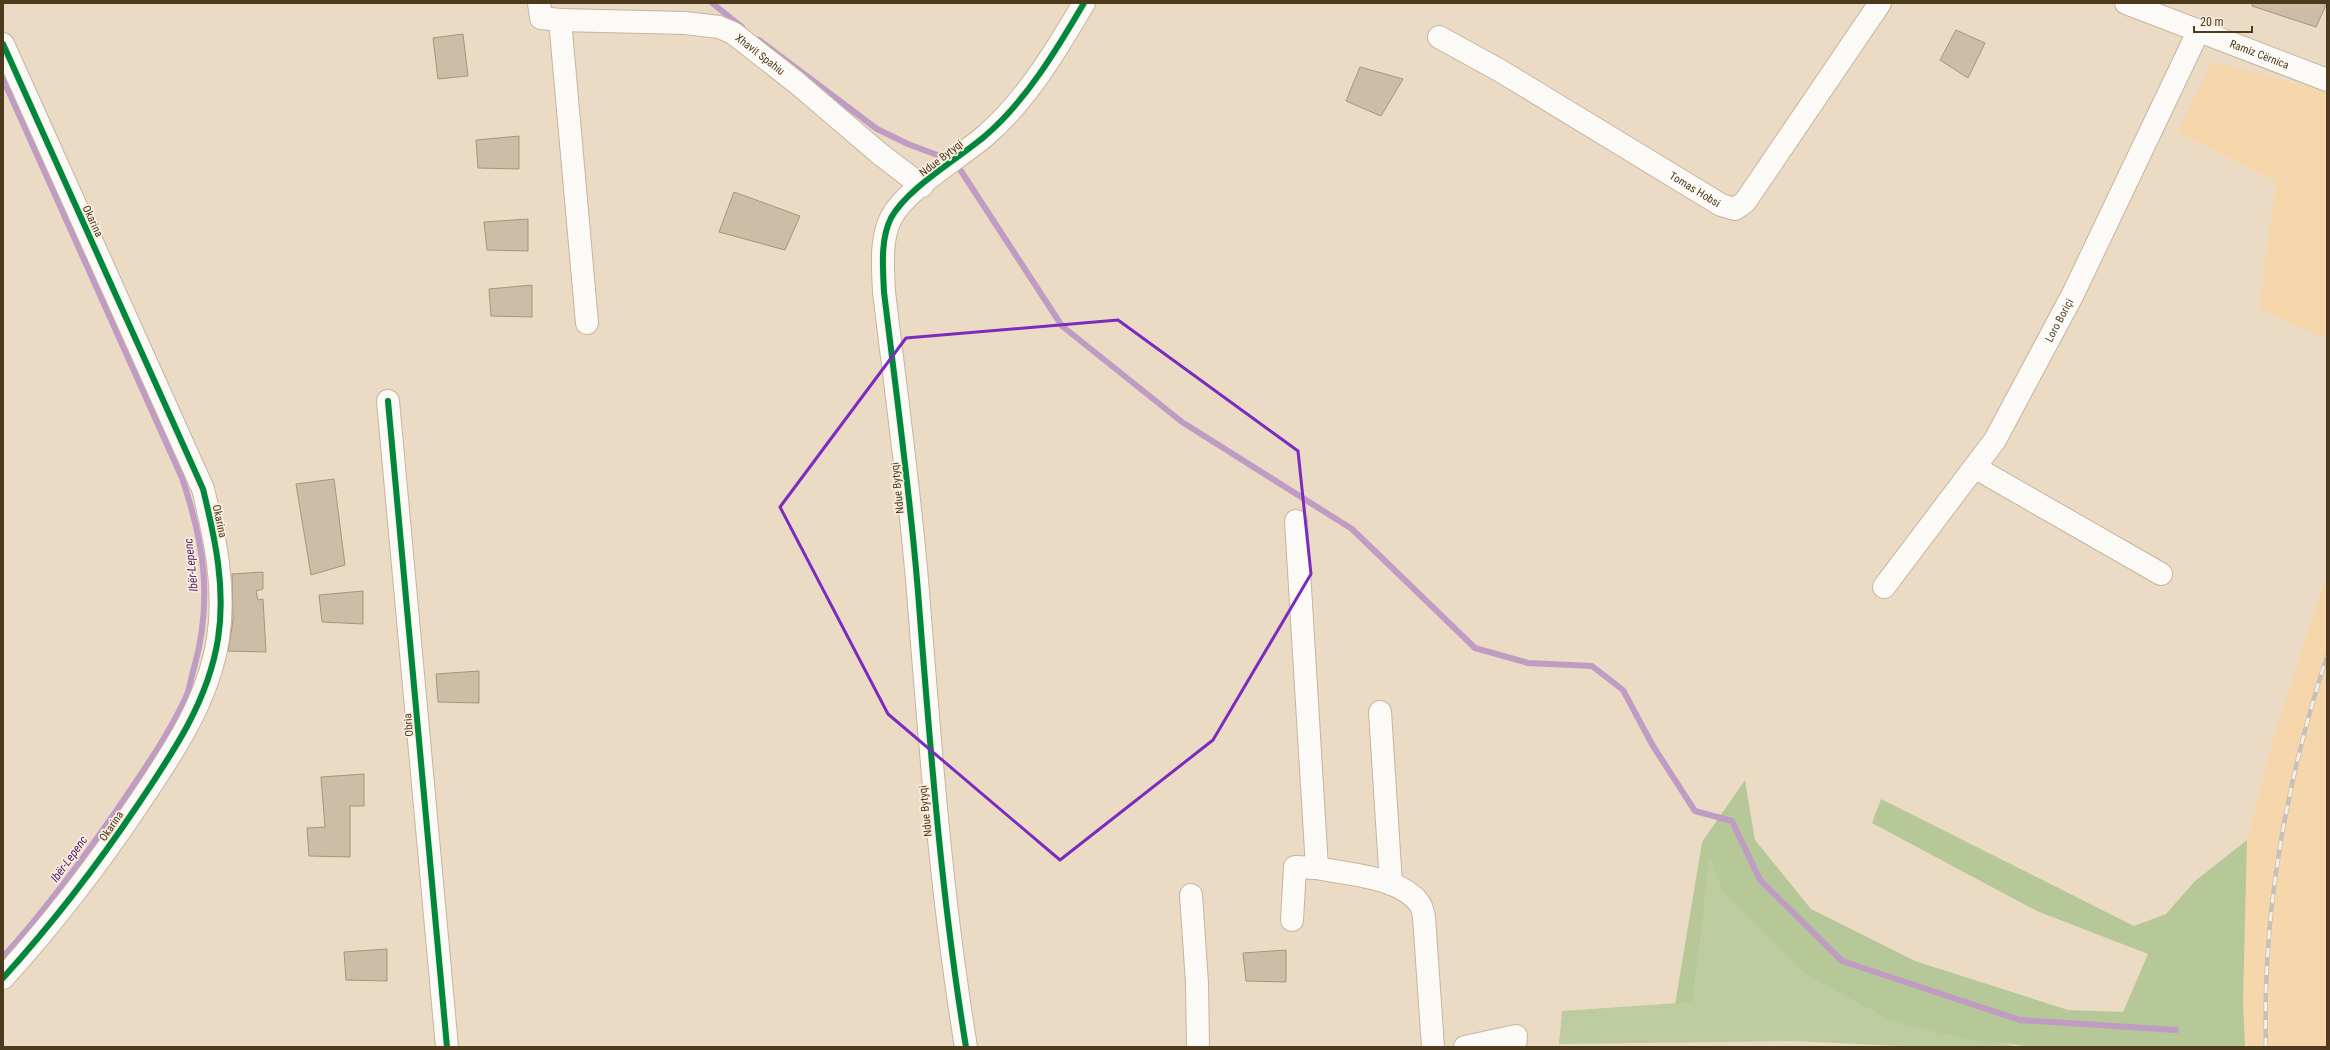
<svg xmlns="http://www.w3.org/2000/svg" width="2330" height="1050" viewBox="0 0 2330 1050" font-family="'Roboto Condensed',sans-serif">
<rect width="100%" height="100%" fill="#ebdbc5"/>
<path fill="#f6d7ac" d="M2212,61L2327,92V340L2259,309L2276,182L2177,132Z
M2327,573V1047H2245L2243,1002L2247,840L2272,743Z"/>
<path fill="#bdcba1" d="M1710,857L1891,1021L2020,1047H1923L1792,1041L1559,1044L1562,1011L1693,1002Z"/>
<path fill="#b6c898" d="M1745,780L1755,840L1811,909L1915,961L2068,1010L2123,1012L2148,954L2037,911L1872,823L1881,799L2134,926L2166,914L2195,881L2247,840L2243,1002L2245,1047H2033L1961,1038L1891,1021L1806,974L1722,890L1710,858L1693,1002L1675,1004L1702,842Z"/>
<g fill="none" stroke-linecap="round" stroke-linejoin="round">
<path stroke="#c09bc3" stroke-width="6" d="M712,3L742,27
M759,40L877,129L908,144L940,156
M3,79L182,478C204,543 213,600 194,668C191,677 190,688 186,697C167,738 141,774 116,811C81,862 45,911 3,957
M961,171L1062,326L1182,422L1352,529L1475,648L1528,663L1592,666L1623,690L1653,746L1695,811L1732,821L1760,880L1842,961L2020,1020L2176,1030"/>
</g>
<path fill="#cdbda6" stroke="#a5957d" d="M2252,3H2327L2316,27L2252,6Z
M1956,30L1985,43L1968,78L1940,60Z
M463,34L468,76L438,79L433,38Z
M1360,67L1403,79L1381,116L1346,101Z
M519,136V169L478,168L476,140Z
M734,192L800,216L785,250L719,232Z
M528,219V251L487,250L484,222Z
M532,285V317L491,316L489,289Z
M334,479L345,565L311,575L296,484Z
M263,572V589L256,591L258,600L263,599L266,652L228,651L233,620L232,574Z
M363,591V624L322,622L319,595Z
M479,671V703L438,702L436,674Z
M364,774V806H350V857L309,856L307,828L325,827L321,777Z
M387,949V981L346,980L344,952Z
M1286,950V982L1246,981L1243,953Z"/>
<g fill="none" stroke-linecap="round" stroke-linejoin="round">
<g stroke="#c6b59e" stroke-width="24">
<g id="minor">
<path d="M539,3L541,18L560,20L587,323"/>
<path id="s1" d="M2126,3L2327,80"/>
<path id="s2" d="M560,20L685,23L719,27L733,33L797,83L880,154L922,186"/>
<path id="s3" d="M1439,37L1499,70L1721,205L1735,209L1745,202L1880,3"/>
<path d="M3,44L203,489C215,538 226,588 218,639C208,702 172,754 137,806C96,867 52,924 3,978"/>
<path d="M388,401L447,1047"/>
<path d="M1976,468L2161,574"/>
<path d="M1296,521L1317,868C1346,874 1400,877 1419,903C1422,906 1423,912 1424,917L1433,1047"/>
<path id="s4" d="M1884,587L1995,440L2073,294L2198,32"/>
<path d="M1380,712L1391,884"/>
<path d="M1191,895L1197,983L1198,1047"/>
<path d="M1292,920L1295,867L1317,868"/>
<path d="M966,1047C941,896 930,744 918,592C910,492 896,392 884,292C883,268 880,240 891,218C907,188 958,159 985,136C1026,101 1057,49 1084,3"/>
<path d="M1465,1047L1516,1036L1515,1047"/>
</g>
</g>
<use href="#minor" stroke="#fcfaf6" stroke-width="22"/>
<g stroke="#c5c0b8" stroke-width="4.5">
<path id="rail" d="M2266,1047C2262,915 2286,782 2327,656"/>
</g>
<use href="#rail" stroke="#f8eee0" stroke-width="3" stroke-dasharray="9" stroke-linecap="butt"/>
<g stroke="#f8eee0" stroke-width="8">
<path id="cycleway" d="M3,44L203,489C215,538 226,588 218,639C208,702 172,754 137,806C96,867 52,924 3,978
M388,401L447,1047
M966,1047C941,896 930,744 918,592C910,492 896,392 884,292C883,268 880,240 891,218C907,188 958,159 985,136C1026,101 1057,49 1084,3"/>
</g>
<use href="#cycleway" stroke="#00873e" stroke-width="6"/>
</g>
<path fill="none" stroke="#7b2cbf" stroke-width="3" stroke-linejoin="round" d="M1118,320L1298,451L1311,574L1213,740L1060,860L888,714L780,507L906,338Z"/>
<g text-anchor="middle" stroke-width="3.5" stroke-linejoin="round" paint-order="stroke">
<g font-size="11" fill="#4d391c" stroke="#f8eee0">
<text dy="4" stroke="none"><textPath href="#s2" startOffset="209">Xhavit Spahiu</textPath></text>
<text dy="4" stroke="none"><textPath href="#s1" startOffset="143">Ramiz Cërnica</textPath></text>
<text transform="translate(941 158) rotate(-38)" y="4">Ndue Bytyqi</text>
<text dy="4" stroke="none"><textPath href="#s3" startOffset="298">Tomas Hobsi</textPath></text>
<text transform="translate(93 221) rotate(65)" y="4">Okarina</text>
<text dy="4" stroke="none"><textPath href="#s4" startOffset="320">Loro Boriçi</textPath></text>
<text transform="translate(897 488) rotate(-96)" y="4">Ndue Bytyqi</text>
<text transform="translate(220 521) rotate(78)" y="4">Okarina</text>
<text transform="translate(408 725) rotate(-95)" y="4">Obria</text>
<text transform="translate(925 811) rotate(-96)" y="4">Ndue Bytyqi</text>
<text transform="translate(111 826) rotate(-56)" y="4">Okarina</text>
</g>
<g font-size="12" font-style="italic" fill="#551b6b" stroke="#f8eee0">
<text transform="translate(191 565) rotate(-96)" y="4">Ibër-Lepenc</text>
<text transform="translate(69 859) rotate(-54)" y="4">Ibër-Lepenc</text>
</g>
</g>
<rect width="2330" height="1050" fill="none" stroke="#4d391c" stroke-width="8"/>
<path d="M2194 26v6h58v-6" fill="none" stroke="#4d391c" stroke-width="2"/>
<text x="2200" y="26" font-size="12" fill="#4d391c" stroke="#f8eee0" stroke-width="3" paint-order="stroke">20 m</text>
</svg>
